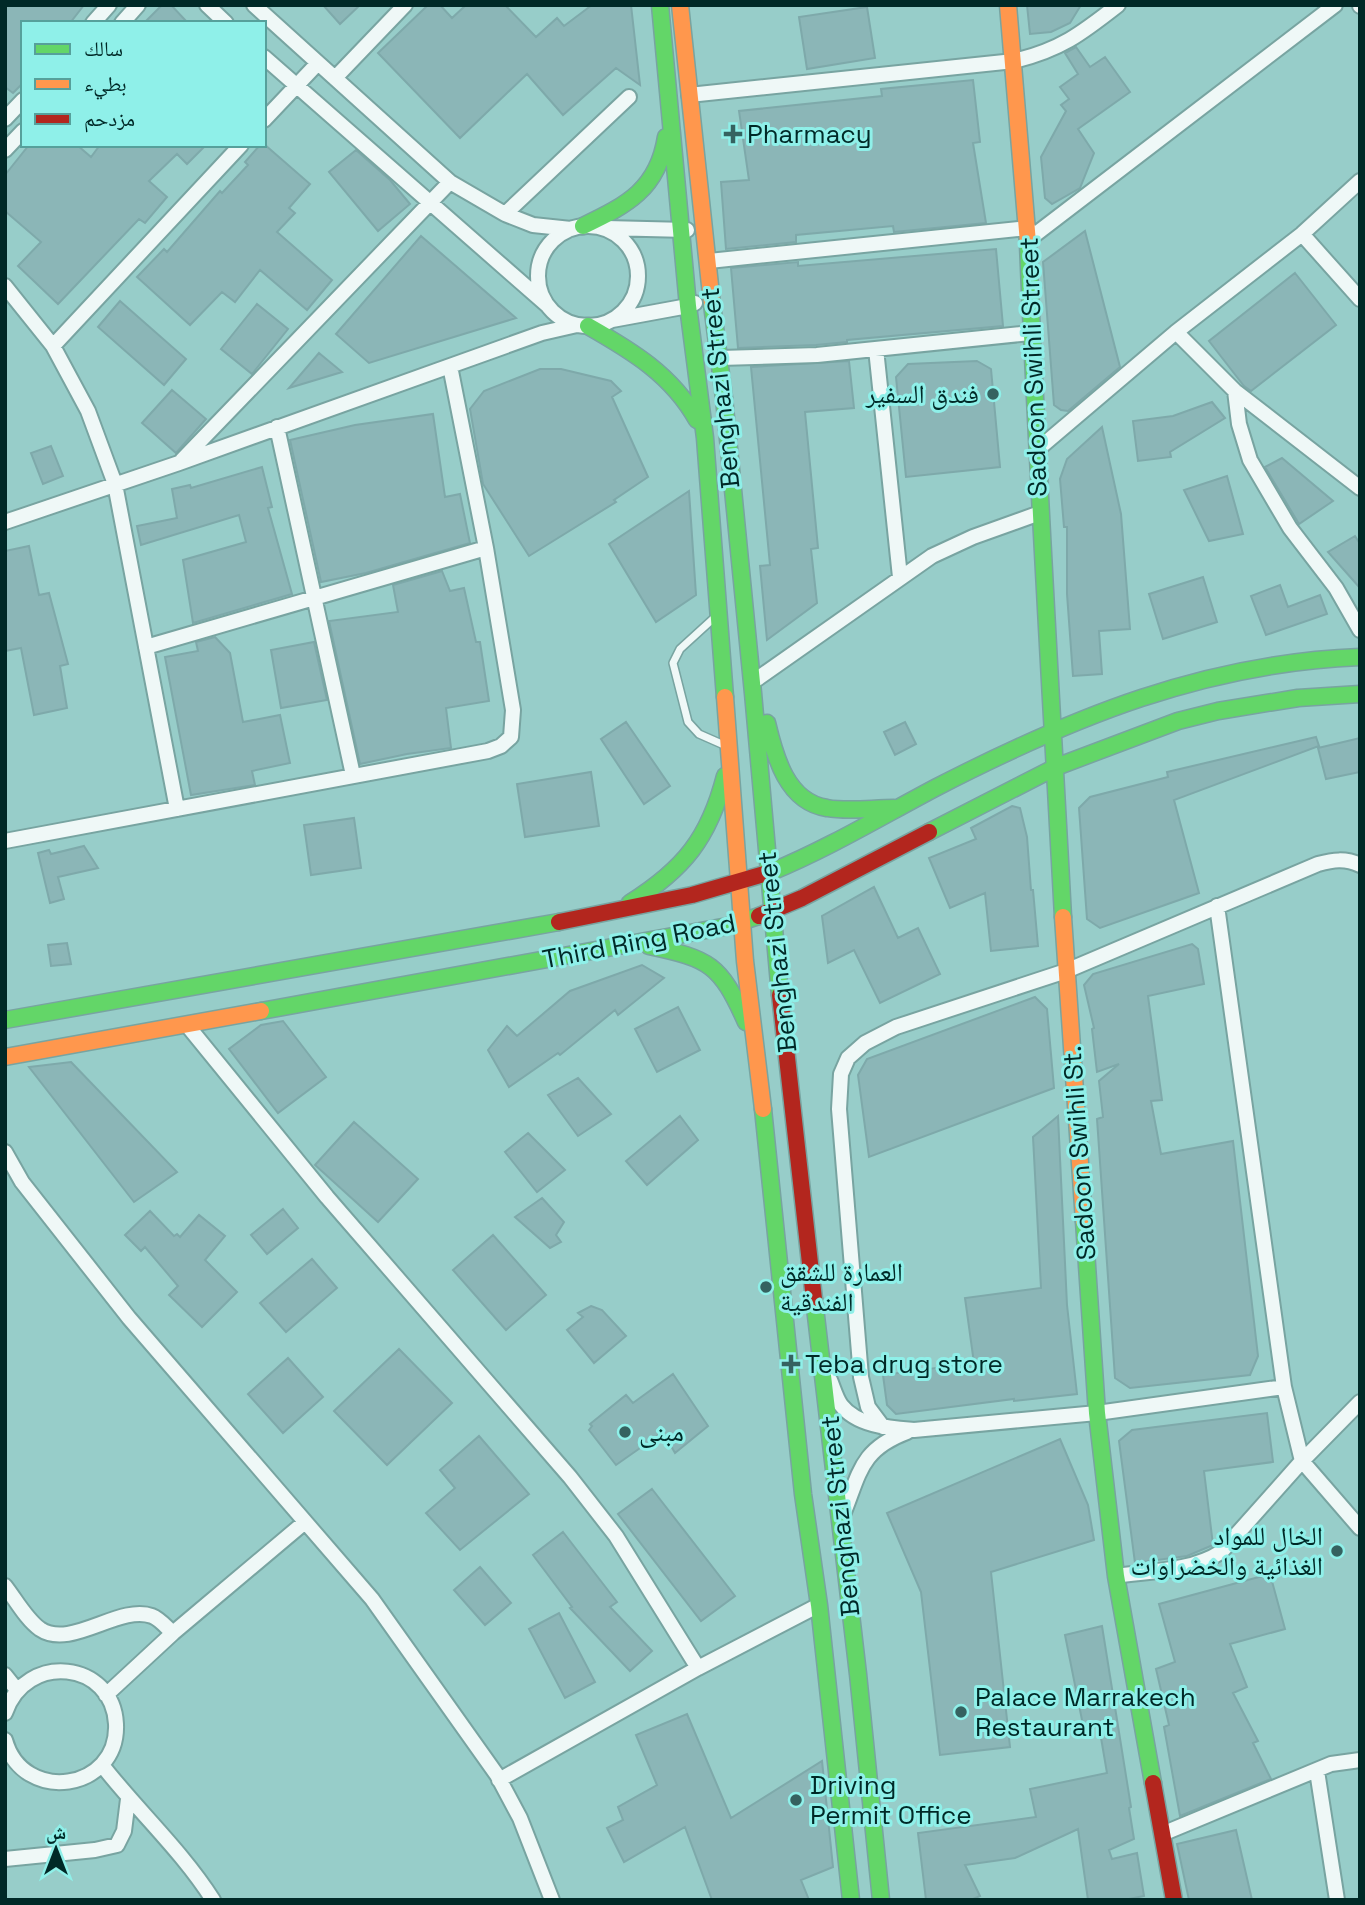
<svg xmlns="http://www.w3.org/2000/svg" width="1365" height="1905" viewBox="0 0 1365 1905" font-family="'Space Grotesk','Noto Naskh Arabic',sans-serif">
<rect width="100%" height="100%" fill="#97cdc9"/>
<path fill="#8bb6b7" stroke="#7ea9aa" stroke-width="2" d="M5,5H84L70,23H23V83L13,93L5,87Z
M162,5H171L188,23H144Z
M323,5H360L340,24Z
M428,5H440L452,18L466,5H505L536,37L557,18L564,26L592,5H631L640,85L616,68L563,115L527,74L460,138L378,53Z
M1027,5H1081L1070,23L1051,32L1030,34Z
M867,7L875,58L807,69L799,17Z
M1076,47L1090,67L1105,57L1130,92L1078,129L1094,153L1080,188L1052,204L1045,198L1041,157L1066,111L1061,105L1069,99L1060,87L1078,74L1065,53Z
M973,80L980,142L973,143L986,223L894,232L893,226L796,235V242L726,249L721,182L749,180L739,111L882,96L881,89Z
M264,144L310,184L289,208L295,213L277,232L332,280L307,310L260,270L235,302L222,292L190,325L137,277L164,249L167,252L220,191L222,193L248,165L245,162L260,145Z
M29,145H77L91,157L100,145H206L187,164L177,154L149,181L167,197L145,223L139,219L58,304L18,266L41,242L5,211V175Z
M356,150L390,180L410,204L378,231L329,172Z
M1085,231L1120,367L1068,411L1061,410L1054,405L1043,262Z
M421,236L516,318L369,363L336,334Z
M996,249L1003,326L847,340V342L816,345L738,348L731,268L798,262V266Z
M1295,273L1336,325L1251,391L1244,386L1209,341Z
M120,301L186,359L164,385L98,327Z
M257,304L288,329L252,374L221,349Z
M319,353L342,372L289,388Z
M849,361L854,408L805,412L818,548L811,549L817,603L767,640L760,566L770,565L751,367Z
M977,361L991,369L1000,467L906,477L896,377L908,364Z
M540,369H561L611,381L621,391L612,397L648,477L614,500L616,502L529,556L483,484L470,409L484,391Z
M172,390L206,419L176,453L142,423Z
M1212,402L1225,418L1170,452L1171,457L1138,461L1133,421L1173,416Z
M433,414L445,497L460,494L470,543L366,573L321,582L290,440L355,425Z
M1102,427L1121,514L1130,629L1099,631L1102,674L1073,676L1067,594V527H1064L1060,479L1067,459Z
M51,446L63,476L43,484L31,453Z
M1282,458L1333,501L1299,524L1265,467Z
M262,467L272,507L268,508L292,594L193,623L183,560L246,542L239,515L141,545L137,526L177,518L172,489L190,485L191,488Z
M1227,476L1243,534L1209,541L1184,490Z
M689,491L696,595L656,622L609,544Z
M1355,536L1360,544V588L1328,552Z
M29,546L39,595L49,593L68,664L60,666L67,708L34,715L21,648L5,651V551Z
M442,571L450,591L464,588L476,642H480L489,701L446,708L451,748L407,754L360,764L329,621L398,612L393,585Z
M1203,577L1217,622L1163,639L1149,594Z
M1280,585L1288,607L1320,595L1327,614L1266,635L1251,596Z
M215,637L230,653L243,722L280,715L290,763L252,771L255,785L191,795L165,657L198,651L196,642Z
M314,642L327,700L281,708L271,650Z
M626,722L670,786L644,804L601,739Z
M905,722L916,744L895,755L884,732Z
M1316,737L1319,746L1174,800L1199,893L1100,928L1087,919L1079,808L1090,797L1168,777L1167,772Z
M1360,738V772L1326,779L1318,748Z
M591,772L599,826L525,837L517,784Z
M1012,806L1020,808L1027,837L1031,890H1033L1038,946L991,951L985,893L950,908L929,858L976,839L971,828Z
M354,818L361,868L311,875L304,825Z
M84,846L98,868L58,877L64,899L50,903L38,853L49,850L51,854Z
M874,887L898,938L918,928L940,974L880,1003L854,950L828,963L822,916Z
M67,943L71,964L51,966L48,945Z
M1192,944L1198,949L1204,984L1148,996L1162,1100L1151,1101L1161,1154L1233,1141L1258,1356L1250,1375L1130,1388L1115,1378L1097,1119L1103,1117L1099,1081L1119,1064L1097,1072L1092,1029L1094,1028L1084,985L1093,974Z
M642,965L664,978L618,1015L615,1010L560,1055L558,1053L509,1087L488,1050L507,1026L517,1036L570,991Z
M1035,997L1047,1009L1054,1088L869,1157L858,1075L867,1059Z
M678,1007L700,1050L657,1072L635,1029Z
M283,1021L326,1077L278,1113L229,1049L261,1025Z
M71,1062L177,1172L134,1202L29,1067Z
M578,1078L611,1114L578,1136L548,1095Z
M680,1116L698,1140L647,1185L626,1161Z
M1058,1116L1067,1305L1077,1394L1014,1401V1399L896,1414L887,1405L883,1375L974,1363L965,1298L1041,1288L1033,1137Z
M354,1122L418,1179L378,1222L315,1165Z
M528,1133L565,1170L537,1192L505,1152Z
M542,1198L564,1222L556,1235L561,1242L550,1248L515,1217Z
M283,1209L298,1228L267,1254L251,1235Z
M150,1211L174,1236L177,1234L180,1237L199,1215L225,1236L205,1260L237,1292L202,1327L169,1295L178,1286L145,1247L141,1251L125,1235Z
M493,1235L546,1295L506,1330L453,1270Z
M312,1259L337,1288L286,1332L260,1303Z
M591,1306L602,1310L626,1336L594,1363L567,1330L583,1317L578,1313Z
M399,1349L452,1403L387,1465L334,1411Z
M288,1358L323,1397L283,1433L248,1394Z
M673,1374L708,1426L675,1453L663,1432L616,1465L589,1430L592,1426L590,1424L626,1395L633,1403Z
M1267,1413L1273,1462L1204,1471L1213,1545L1187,1556L1135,1563L1119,1441L1132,1430Z
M479,1436L529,1494L460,1550L426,1513L455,1488L440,1470Z
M1060,1439L1088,1505L1094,1540L991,1572L1010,1747L940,1755L921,1592L887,1513Z
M652,1489L735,1596L701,1621L618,1514Z
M563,1532L617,1602L610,1607L652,1651L630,1671L570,1608L572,1607L533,1555Z
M480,1567L511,1603L485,1625L454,1590Z
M1270,1574L1285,1629L1230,1644L1247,1687L1233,1693L1258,1741L1253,1743L1271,1779L1180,1816L1164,1727L1169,1725L1156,1669L1175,1662L1159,1604Z
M559,1613L595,1682L565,1698L529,1629Z
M1102,1626L1131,1807L1129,1808L1134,1839L1109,1850L1112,1859L1137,1853L1144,1896L1124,1900H1088L1078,1829L1015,1858L965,1865L980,1896L971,1900H926L918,1833L1036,1817L1030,1789L1107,1773L1099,1726L1084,1730L1065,1635Z
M687,1714L731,1818L822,1761L833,1867L801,1880L809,1900H712L685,1827L624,1862L607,1828L623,1820L618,1807L657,1785L636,1735Z
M1236,1830L1252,1900H1189L1177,1844Z"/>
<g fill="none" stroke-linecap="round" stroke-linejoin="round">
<g stroke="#78a4a1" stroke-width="10">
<path id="lane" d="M714,618L680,649L673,663L688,722L699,734L724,745"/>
</g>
<g stroke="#78a4a1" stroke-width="18">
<path id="street" d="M207,5L226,23
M254,5L450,182L505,214L533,225L571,229
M1360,5V6
M93,23L109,5
M122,23L138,5
M264,57L547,305
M335,78L405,5
M689,95L1014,61C1060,50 1081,34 1118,5
M5,119L23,100
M264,120L318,63
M5,150L23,131
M505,214L629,97
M538 276a50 50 0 1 1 100 0a50 50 0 1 1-100 0Z
M606,228L687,230
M1302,234L1360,299
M1028,240L1335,5
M709,261L1028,228
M5,286L53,346L88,411L115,484L177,809
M612,320L688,306L695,303
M1176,332L1235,391L1360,488
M53,346L241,145
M876,349L900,577
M720,358L817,355L1031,333
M1235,391L1239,424L1250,460L1290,528L1336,588L1360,630
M277,427L353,775
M1037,450L1176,332L1302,234L1360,181
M182,460L450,182
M5,522L179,463L542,333L577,325
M146,647L486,548
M757,679L932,556L973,537L1040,513
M5,841L488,751L501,746L511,737L513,710L486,548L450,366
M1217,906L1284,1387L1302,1461L1360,1528
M187,1025L327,1197L570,1477L616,1536L698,1668
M5,1152L22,1182L129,1318L372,1599L497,1775L520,1818L552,1900
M830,1380C833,1387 836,1398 841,1405C857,1426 890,1428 914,1430L1097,1413L1284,1387
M883,1427L868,1407L861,1377L839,1109L841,1074L848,1058L865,1043L896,1027L1066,971L1318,864C1333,860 1345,858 1360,865
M842,1517C860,1474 859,1450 907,1432
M1116,1576C1150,1571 1192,1571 1221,1552L1302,1461L1360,1402
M5,1586C16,1600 26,1619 40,1629C71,1650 119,1604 152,1616C160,1619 167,1628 173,1633
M5,1675L17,1690
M106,1695L173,1633L305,1522
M5,1713C26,1651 113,1661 116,1724C119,1791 23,1805 5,1740
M102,1765C137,1810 182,1851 213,1900
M1317,1771L1337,1900
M499,1780L698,1668L819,1605
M1162,1834L1331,1764L1360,1760
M5,1859L95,1850L117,1845L124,1831L128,1799"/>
</g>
<g stroke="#78a4a1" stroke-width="19">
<path id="fast" d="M660,5L688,306L705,438L725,697
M583,226C627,205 658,189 666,137
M1028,243C1037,468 1051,692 1063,917
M712,304L724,398L753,693L780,995
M588,326C632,351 672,375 697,420
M767,723C775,757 787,802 827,808C849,812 872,808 894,808
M929,832L1056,767L1178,721L1218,711L1298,698L1360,694
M771,872C829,848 882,816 937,787C1073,717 1205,663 1360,657
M630,903C684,869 709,838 725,776
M649,946C710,959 720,964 746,1022
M261,1011L728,926L759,916
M5,1020L559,922
M763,1109L803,1494L819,1605L851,1900
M1084,1221L1097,1413L1116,1576L1153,1783
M814,1299L858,1674L881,1900"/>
</g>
<g stroke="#78a4a1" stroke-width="19">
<path id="slow" d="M680,5L712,304
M1008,5L1028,243
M725,697L745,961L763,1109
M1063,917L1084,1221
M5,1057L261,1011"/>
</g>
<g stroke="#78a4a1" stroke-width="19">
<path id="jam" d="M759,916L802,898L929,832
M559,922L692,895L771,872
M780,995L814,1299
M1153,1783L1174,1900"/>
</g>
<use href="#lane" stroke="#eff8f7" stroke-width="7"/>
<use href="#street" stroke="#eff8f7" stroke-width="14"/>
<use href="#fast" stroke="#63d668" stroke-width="16"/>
<use href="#slow" stroke="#ff974d" stroke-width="16"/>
<use href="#jam" stroke="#b3261e" stroke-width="16"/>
</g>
<g fill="#356260" stroke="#8ff0e9" stroke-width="2.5">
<path d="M729.5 123.5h7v7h7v7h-7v7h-7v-7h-7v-7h7z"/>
<circle cx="993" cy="394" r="7"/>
<circle cx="766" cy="1287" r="7"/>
<path d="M787.5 1353.5h7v7h7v7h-7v7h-7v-7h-7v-7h7z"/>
<circle cx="625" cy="1432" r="7"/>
<circle cx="1337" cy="1551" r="7"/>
<circle cx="961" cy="1712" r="7"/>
<circle cx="796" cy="1800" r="7"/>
</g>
<g text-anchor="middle" stroke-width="6" stroke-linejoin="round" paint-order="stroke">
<g font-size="26" fill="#002927" stroke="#8ff0e9" text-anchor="start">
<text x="747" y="143">Pharmacy</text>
<text x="979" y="403" text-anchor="end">فندق السفير</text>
<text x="780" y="1281">العمارة للشقق<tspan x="780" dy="30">الفندقية</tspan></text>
<text x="805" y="1373">Teba drug store</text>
<text x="639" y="1441">مبنى</text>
<text x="1323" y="1545" text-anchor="end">الخال للمواد<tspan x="1323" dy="30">الغذائية والخضراوات</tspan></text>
<text x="975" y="1706">Palace Marrakech<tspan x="975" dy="30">Restaurant</tspan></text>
<text x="810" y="1794">Driving<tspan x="810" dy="30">Permit Office</tspan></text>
</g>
<g font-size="26" fill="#002927" stroke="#8ff0e9">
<text transform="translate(1033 367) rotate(-92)" y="9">Sadoon Swihli Street</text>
<text transform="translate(720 388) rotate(-96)" y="9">Benghazi Street</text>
<text transform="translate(639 941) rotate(-11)" y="9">Third Ring Road</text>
<text transform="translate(777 952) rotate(-96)" y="9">Benghazi Street</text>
<text transform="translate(1079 1153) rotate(-94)" y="9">Sadoon Swihli St.</text>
<text transform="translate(840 1516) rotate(-96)" y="9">Benghazi Street</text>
</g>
</g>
<rect width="1365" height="1905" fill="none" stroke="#002927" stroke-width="14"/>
<rect x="21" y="21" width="245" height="126" fill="#8ff0e9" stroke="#56a09b" stroke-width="2"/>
<rect x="35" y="44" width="35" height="10" fill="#63d668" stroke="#56a09b" stroke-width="2"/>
<text x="84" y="56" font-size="21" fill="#002927">سالك</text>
<rect x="35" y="79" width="35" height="10" fill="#ff974d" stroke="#56a09b" stroke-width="2"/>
<text x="84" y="91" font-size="21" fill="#002927">بطيء</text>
<rect x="35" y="114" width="35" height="10" fill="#b3261e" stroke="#56a09b" stroke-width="2"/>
<text x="84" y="126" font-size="21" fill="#002927">مزدحم</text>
<g transform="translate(56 1849)" stroke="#8ff0e9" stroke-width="5" paint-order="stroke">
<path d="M0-5L12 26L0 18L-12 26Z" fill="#002927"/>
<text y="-10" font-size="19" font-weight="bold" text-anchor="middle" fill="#002927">ش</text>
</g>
</svg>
